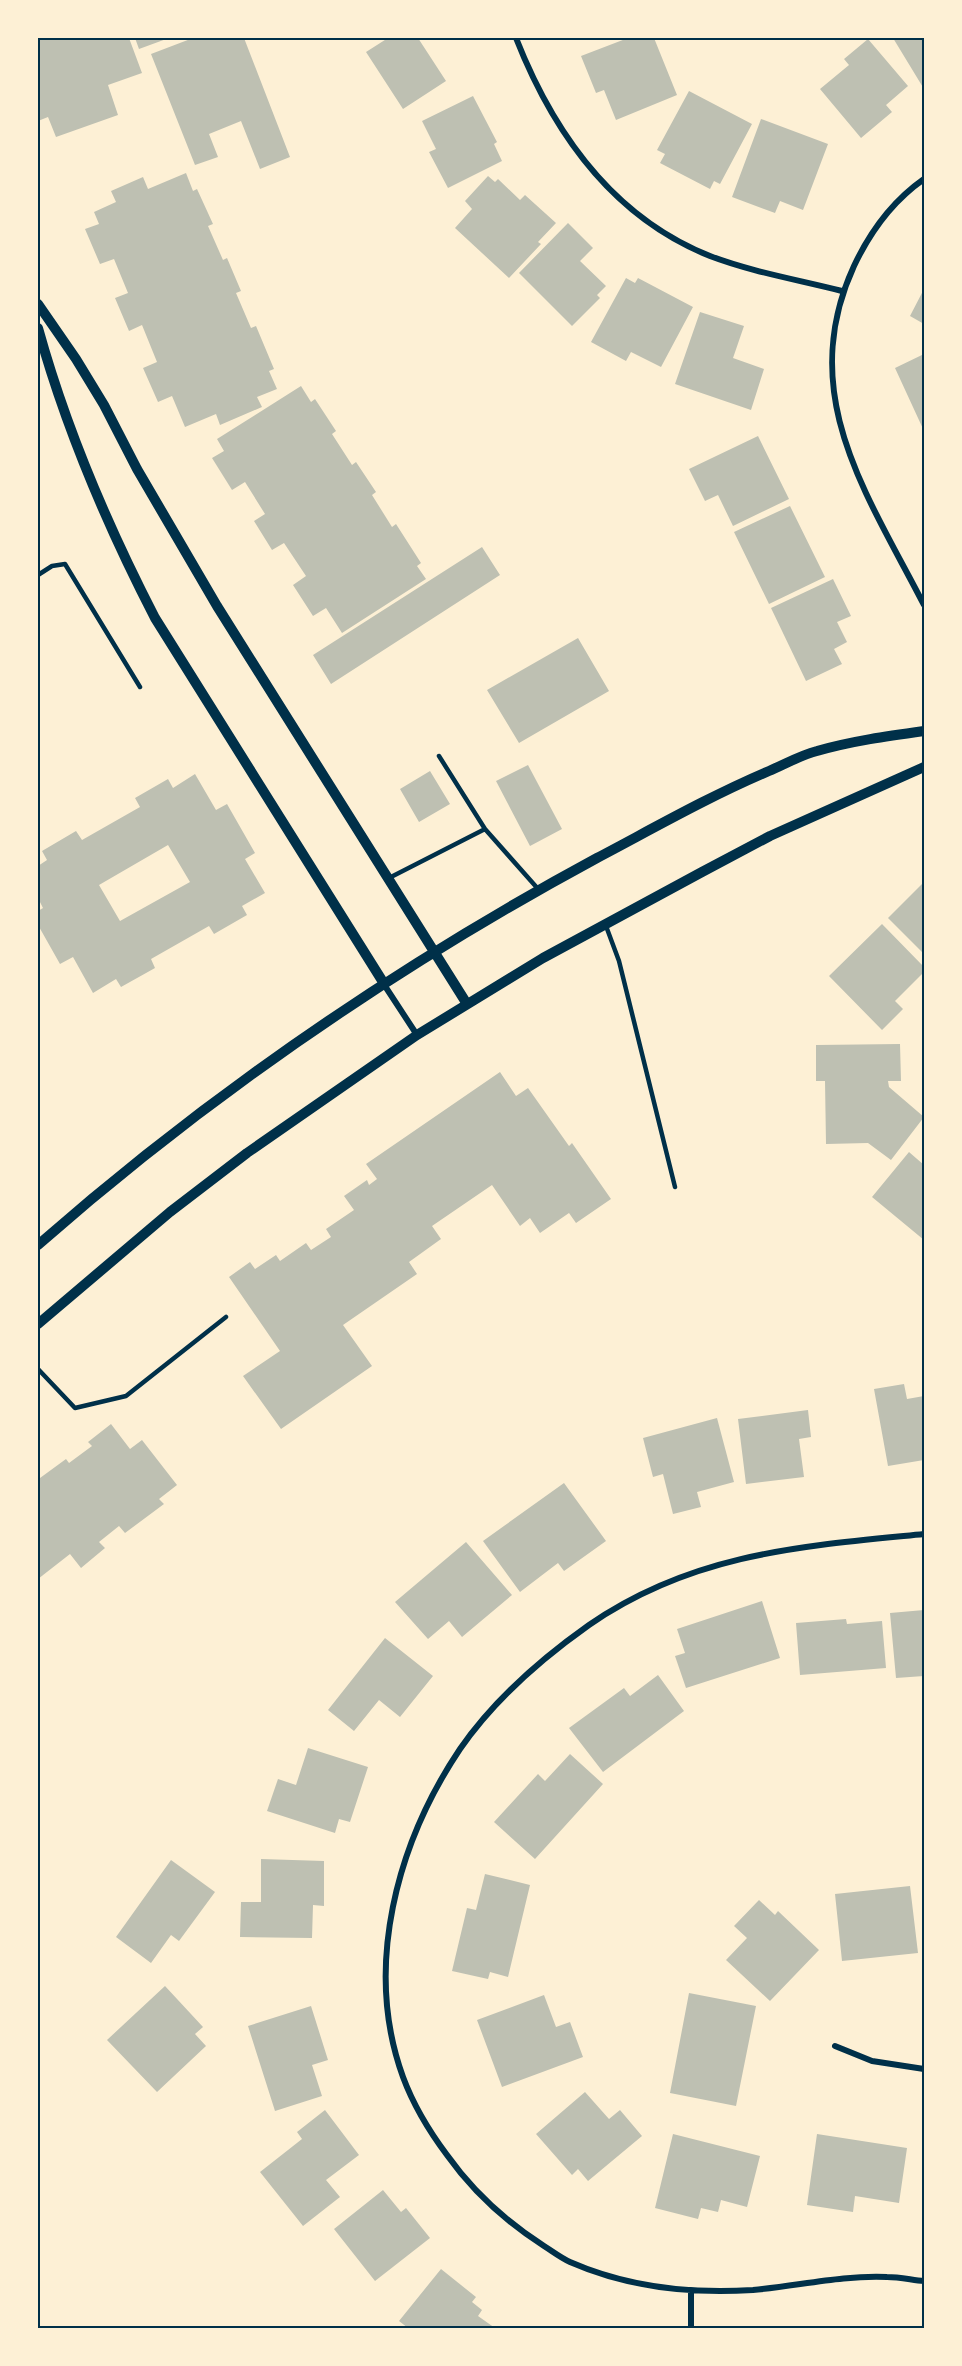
<svg xmlns="http://www.w3.org/2000/svg" width="962" height="2366" viewBox="0 0 962 2366" font-family="Overpass,sans-serif">
<rect width="100%" height="100%" fill="#fdf0d5"/>
<path fill="#bec0b2" fill-rule="evenodd" d="M38,38H129L142,73L108,85L118,115L56,137L48,117L38,121Z
M135,38H169L139,49Z
M193,38H244L290,157L260,169L241,121L209,134L218,157L195,165L151,54Z
M388,38H418L446,81L403,109L366,52Z
M628,38H654L677,95L616,120L604,90L596,93L581,56Z
M893,38H924V89Z
M868,39L908,86L886,105L892,112L861,138L820,89L849,65L844,59Z
M689,91L752,124L720,184L714,181L710,189L660,163L665,154L657,150Z
M473,96L497,142L494,144L502,161L448,188L429,152L436,149L422,121Z
M761,119L828,144L803,210L780,201L775,213L732,197Z
M186,173L193,191L197,189L213,224L208,226L223,260L227,258L241,291L236,293L251,328L256,326L274,369L269,371L277,389L257,397L262,407L220,425L216,414L185,427L172,396L158,402L143,368L157,362L142,325L129,331L115,298L128,293L114,259L100,264L85,229L99,224L94,212L116,202L111,191L143,177L148,189Z
M488,176L495,182L498,179L520,200L525,195L556,223L538,242L541,244L509,278L455,228L472,209L465,201Z
M568,223L593,248L580,261L606,286L597,295L600,298L572,326L519,273Z
M626,278L635,283L638,278L693,307L661,367L631,352L626,361L591,342Z
M924,289V324L910,316Z
M700,312L744,326L733,358L764,369L751,410L675,384Z
M924,354V431L895,368Z
M301,386L311,402L315,399L336,431L332,434L352,465L356,462L376,492L372,495L392,527L396,524L421,563L417,566L426,579L342,633L326,608L313,616L293,585L306,576L284,543L272,550L254,521L265,514L245,482L232,490L212,458L224,451L217,439Z
M758,436L789,499L733,526L718,495L705,501L689,469Z
M790,506L825,577L769,604L734,532Z
M482,547L500,575L331,684L313,655Z
M833,579L851,616L837,622L847,642L834,649L842,664L806,681L771,608Z
M578,638L609,691L519,743L487,690Z
M528,765L562,829L530,846L496,781Z
M430,771L450,804L419,822L400,789Z
M195,774L216,810L227,804L255,853L245,859L265,893L242,906L247,915L214,934L209,926L151,959L155,968L121,987L116,979L93,993L73,957L60,964L38,925V911L43,908L38,898V866L47,860L42,851L76,831L82,840L140,807L135,798L168,779L173,788ZM168,845L190,882L120,921L99,885Z
M924,882V954L888,918Z
M882,924L924,967V972L895,1001L903,1009L882,1030L829,976Z
M900,1044L901,1081H888L889,1087L924,1117L891,1160L868,1143L826,1144L825,1081H816V1045Z
M500,1072L516,1096L528,1088L569,1146L572,1143L611,1199L576,1223L569,1213L540,1233L530,1218L520,1226L492,1185L432,1226L441,1239L409,1262L417,1274L343,1325L372,1366L281,1429L243,1376L280,1351L229,1277L250,1262L255,1269L276,1255L280,1261L306,1243L311,1250L331,1237L326,1229L354,1210L344,1196L367,1180L369,1185L377,1179L366,1164Z
M909,1152L924,1165V1240L872,1197Z
M904,1384L907,1399L924,1396V1460L888,1466L874,1389Z
M808,1410L811,1437L799,1439L804,1477L746,1484L738,1419Z
M717,1418L734,1482L697,1492L701,1507L673,1514L663,1474L653,1477L643,1438Z
M111,1424L130,1449L142,1440L177,1485L159,1499L164,1504L125,1533L119,1526L99,1542L105,1548L81,1568L70,1554L38,1579V1475L40,1478L66,1459L69,1463L92,1446L88,1442Z
M564,1483L606,1541L564,1571L558,1563L520,1592L483,1541Z
M466,1542L512,1595L462,1637L449,1621L428,1639L395,1602Z
M762,1601L780,1658L686,1688L675,1656L685,1653L677,1629Z
M924,1610V1676L896,1678L890,1613Z
M846,1619L847,1624L882,1621L886,1668L800,1675L796,1623Z
M385,1638L433,1676L400,1717L379,1700L354,1731L328,1710Z
M658,1675L684,1711L603,1772L569,1728L624,1688L630,1696Z
M308,1748L368,1767L350,1822L339,1819L335,1833L267,1811L278,1779L296,1785Z
M570,1754L603,1784L535,1859L494,1822L538,1774L545,1781Z
M261,1859L324,1861V1906L313,1905L312,1938L240,1937L241,1902H261Z
M171,1860L215,1892L179,1941L171,1935L151,1963L116,1937Z
M485,1874L530,1885L508,1977L490,1972L488,1979L452,1971L467,1908L476,1910Z
M910,1886L918,1953L842,1961L835,1894Z
M759,1900L775,1915L778,1911L819,1950L770,2001L726,1960L747,1938L734,1926Z
M165,1986L203,2027L195,2034L206,2046L157,2092L107,2040Z
M689,1993L756,2006L736,2106L670,2093Z
M544,1995L556,2027L570,2022L583,2057L502,2087L477,2020Z
M311,2006L328,2060L312,2065L322,2096L275,2111L248,2026Z
M585,2092L609,2119L620,2110L642,2136L588,2181L578,2169L572,2175L536,2134Z
M325,2110L359,2155L326,2180L340,2197L303,2226L260,2172L302,2139L297,2132Z
M673,2134L760,2156L747,2207L721,2200L718,2212L701,2208L698,2219L655,2208Z
M817,2134L907,2148L899,2203L855,2196L853,2212L807,2205Z
M383,2190L401,2212L406,2208L430,2238L375,2281L334,2229Z
M441,2269L476,2297L472,2302L482,2310L478,2316L495,2328H408L399,2321Z"/>
<g fill="none" stroke-linecap="round" stroke-linejoin="round">
<path stroke="#003049" stroke-width="4.5" d="M38,575L52,566L65,564L140,687
M439,756L485,829
M389,878L485,829L539,890
M606,926L619,961L675,1187
M38,1369L75,1408L126,1396L226,1317"/>
<path stroke="#003049" stroke-width="6" d="M516,38C553,132 612,217 710,256C752,272 799,280 842,291
M924,179C894,200 870,232 854,266C795,394 867,494 924,605
M383,983L417,1035
M924,1534C803,1546 693,1553 589,1625C541,1659 493,1701 460,1749C397,1843 363,1967 403,2077C413,2104 429,2131 447,2155C474,2193 505,2221 544,2246C552,2251 561,2258 570,2262C627,2287 691,2294 753,2290C798,2286 842,2275 887,2277C900,2277 912,2280 924,2281
M835,2046L872,2061L924,2069
M691,2328V2291"/>
<path stroke="#003049" stroke-width="10" d="M38,304L76,359L104,405L137,469L217,606L467,1004
M38,328C66,429 107,525 155,618L383,982
M38,1245C209,1095 397,966 597,858C654,828 710,796 769,771C785,764 801,755 817,751C852,741 888,736 924,731
M38,1324L170,1212L247,1153L417,1035L543,958L702,872L770,836L924,767"/>
</g>
<rect width="962" height="2366" fill="none" stroke="#fdf0d5" stroke-width="78"/>
<rect x="39" y="39" width="884" height="2288" fill="none" stroke="#003049" stroke-width="2"/>
</svg>
